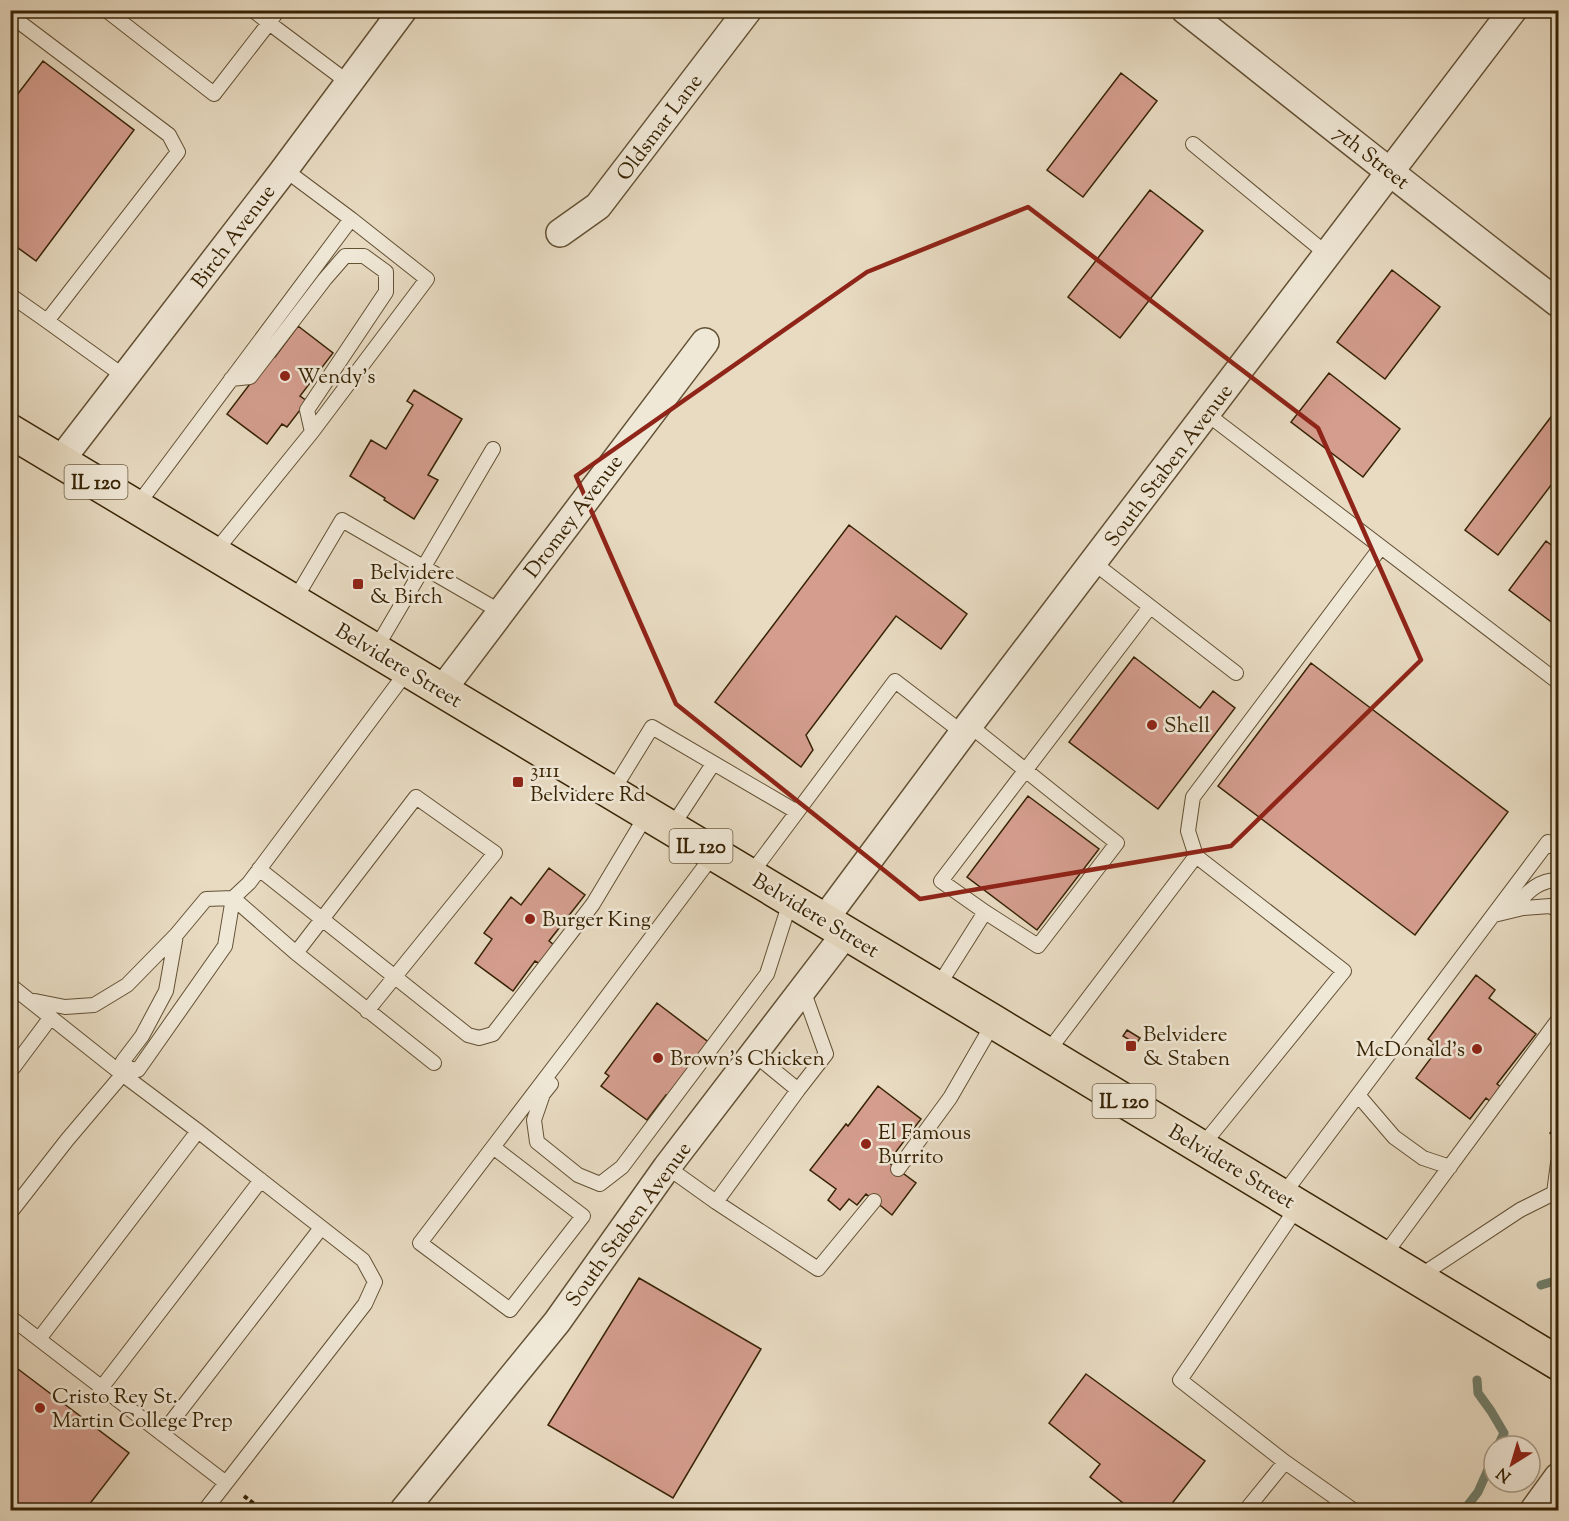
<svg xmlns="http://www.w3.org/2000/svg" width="1569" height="1521" viewBox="0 0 1569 1521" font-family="'Sorts Mill Goudy',serif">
<rect width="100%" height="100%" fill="#e8dbc2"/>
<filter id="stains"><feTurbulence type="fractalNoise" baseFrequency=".00333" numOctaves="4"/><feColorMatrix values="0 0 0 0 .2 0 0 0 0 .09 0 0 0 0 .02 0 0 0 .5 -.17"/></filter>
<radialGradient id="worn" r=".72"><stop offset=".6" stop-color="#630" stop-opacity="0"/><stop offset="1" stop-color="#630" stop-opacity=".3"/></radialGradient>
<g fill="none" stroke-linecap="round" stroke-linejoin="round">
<path stroke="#717e6c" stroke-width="9" d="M1541,1285L1558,1280
M1477,1380L1478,1393L1491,1411L1504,1433L1498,1446
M1464,1510L1478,1492L1494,1456"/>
</g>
<path fill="#d49d8e" stroke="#372304" stroke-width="1.5" d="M43,61L134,130L36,261L10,242V104Z
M1121,73L1157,101L1083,197L1047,170Z
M1150,190L1203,231L1120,338L1068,297Z
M1392,270L1440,307L1385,379L1337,342Z
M298,326L333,353L300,396L307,401L287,427L282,424L267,444L227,414L272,355L275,357Z
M1329,373L1400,429L1363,477L1291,422Z
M414,390L462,419L428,475L438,480L414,519L384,500L385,498L350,476L371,440L386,449L413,405L407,401Z
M1557,409L1558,410V476L1498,555L1465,530Z
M849,525L967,614L941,649L896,616L806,735L813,750L801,767L715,702Z
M1546,541L1558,550V627L1509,590Z
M1134,657L1200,708L1213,691L1235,708L1158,809L1069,742Z
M1311,663L1508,812L1415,935L1218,786Z
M1028,796L1099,849L1037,930L967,877Z
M549,868L585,895L549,941L554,945L540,964L535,961L513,991L475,963L492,939L484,933L511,897L521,905Z
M1476,975L1495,990L1489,998L1536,1034L1497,1084L1502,1088L1492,1103L1486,1098L1470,1119L1416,1078L1431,1058L1426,1054L1434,1043L1428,1039Z
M657,1003L711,1044L670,1099L666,1095L647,1120L601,1086L609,1076L605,1073Z
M1127,1030L1140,1038L1136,1044L1123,1036Z
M878,1086L921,1119L888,1162L916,1183L892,1215L866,1194L857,1205L849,1199L840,1210L828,1200L836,1189L810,1170L846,1124L848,1126Z
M1558,1122V1139L1550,1133Z
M639,1278L761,1349L673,1498L548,1425Z
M10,1363L129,1453L85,1510H10Z
M1086,1374L1205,1461L1167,1510H1132L1090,1477L1100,1464L1049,1423Z"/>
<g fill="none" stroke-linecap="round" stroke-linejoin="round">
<g stroke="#635134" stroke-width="16">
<path id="lane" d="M106,10L214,94L269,23L349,83
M253,10L269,23L278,10
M10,15L169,135L178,152L47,321L10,295
M1193,144L1328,255
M284,169L351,219
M47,321L125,377
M231,379L250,377L325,279L345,256H364L386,272V292L307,410L312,432
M1207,414L1558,682
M136,507L351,219L427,279L312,432L214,553
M1094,563L1236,673
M294,601L342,520L501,612
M375,650L493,449
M408,670L249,883L233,898L225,946L138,1070L128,1068L123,1061L142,1036L166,991L176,935L206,899L233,898L296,953L434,1063
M969,725C1018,764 1067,804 1117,843L1038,946L985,912L941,881L1150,607
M612,792L652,727L797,812
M671,828L713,764
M1196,856L1188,831L1193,797L1381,547
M259,869L468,1035L479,1038L493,1034L593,904L647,814
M750,875L895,681L963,733
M1510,911C1525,896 1535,880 1558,880
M1494,915L1523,908L1550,906L1558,910
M296,953L416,797L495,853L367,1011
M10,985L122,1074L198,1131L363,1260L375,1282L365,1304L205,1510
M937,988L985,912
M35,1001L65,1007L94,1005L127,985L176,935
M1046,1054L1196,856L1344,971L1201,1147
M10,1072L51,1017
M551,1084L543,1094L534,1120L537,1142L578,1175L600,1184L622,1167L767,974L791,899
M798,1090L826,1054L803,990
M1358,1095L1394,1137L1423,1158L1450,1167
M493,1147L583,1216L510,1310L420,1243L582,1030L714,854
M667,1167L716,1202L818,1269L874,1201
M898,1169L950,1098L994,1022
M1554,1193L1558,1163
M1282,1196L1548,842L1558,850
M716,1202L798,1090L754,1054
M1298,1206L1180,1380L1285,1462L1353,1510
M10,1213L67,1140L128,1068
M1383,1257L1558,1020
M1417,1278L1520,1210L1554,1193L1558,1195
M10,1317L226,1483
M39,1339L198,1131
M102,1387L261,1180
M162,1434L321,1228
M1246,1510L1285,1462"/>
</g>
<g stroke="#635134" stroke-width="30">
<path id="street" d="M1185,10C1309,108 1433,207 1558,303
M560,233L598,206L748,10
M60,461L281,174L403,10
M442,690L705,342
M824,920L969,725L1513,10
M404,1510L557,1322L667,1167L846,933
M1534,1510L1558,1477"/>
</g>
<g stroke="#372304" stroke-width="36">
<path id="primary" d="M10,431L994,1022L1558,1363"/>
</g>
<path stroke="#372304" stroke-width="4" stroke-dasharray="4.5 3" stroke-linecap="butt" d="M244,1496L262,1510"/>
<use href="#lane" stroke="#f0e8d7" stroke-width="14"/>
<use href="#street" stroke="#f0e8d7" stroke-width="27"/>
<use href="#primary" stroke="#e8dbc2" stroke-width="33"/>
</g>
<path fill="none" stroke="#8f2418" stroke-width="4.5" stroke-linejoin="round" d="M1028,207L1318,428L1421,660L1231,846L920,899L676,704L576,476L867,272Z"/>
<g fill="#8f2418" stroke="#f0e8d7" stroke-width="2">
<circle cx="285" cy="376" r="6"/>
<rect x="352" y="578" width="12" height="12" rx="3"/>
<circle cx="1152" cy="725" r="6"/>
<rect x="512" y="776" width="12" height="12" rx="3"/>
<circle cx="530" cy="919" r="6"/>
<rect x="1125" y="1040" width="12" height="12" rx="3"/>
<circle cx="1477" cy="1049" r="6"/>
<circle cx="658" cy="1058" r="6"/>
<circle cx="866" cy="1144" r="6"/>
<circle cx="40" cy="1408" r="6"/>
</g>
<g text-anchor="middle" stroke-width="5" stroke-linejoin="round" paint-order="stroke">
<g fill="#f0e8d7" stroke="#6e5e43" stroke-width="1.5">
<rect x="64.5" y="465" width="63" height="34" rx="4.5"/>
<rect x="669.5" y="829" width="63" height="34" rx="4.5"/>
<rect x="1092.5" y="1084" width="63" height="34" rx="4.5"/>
</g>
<g font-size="20" font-weight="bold" fill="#372304">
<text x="96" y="489">IL 120</text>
<text x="701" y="853">IL 120</text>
<text x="1124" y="1108">IL 120</text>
</g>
<g font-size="21" fill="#372304" stroke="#f0e8d7">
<text transform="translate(659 127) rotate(-53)" y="7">Oldsmar Lane</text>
<text transform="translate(1372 157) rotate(38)" y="7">7th Street</text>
<text transform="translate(233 236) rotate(-53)" y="7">Birch Avenue</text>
<text transform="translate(1168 465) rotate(-53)" y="7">South Staben Avenue</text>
<text transform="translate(573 516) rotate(-53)" y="7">Dromey Avenue</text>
<text transform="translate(399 665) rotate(31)" y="7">Belvidere Street</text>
<text transform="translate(816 915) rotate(31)" y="7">Belvidere Street</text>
<text transform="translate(1232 1166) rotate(31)" y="7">Belvidere Street</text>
<text transform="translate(628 1224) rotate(-54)" y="7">South Staben Avenue</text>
</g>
<g font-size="21" fill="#372304" stroke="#f0e8d7" text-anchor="start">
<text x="297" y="383">Wendy's</text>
<text x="370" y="579">Belvidere<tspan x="370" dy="24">&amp; Birch</tspan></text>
<text x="1164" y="732">Shell</text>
<text x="530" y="777">3111<tspan x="530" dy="24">Belvidere Rd</tspan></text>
<text x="542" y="926">Burger King</text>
<text x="1143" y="1041">Belvidere<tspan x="1143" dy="24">&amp; Staben</tspan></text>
<text x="1465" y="1056" text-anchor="end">McDonald's</text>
<text x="670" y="1065">Brown's Chicken</text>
<text x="878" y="1139">El Famous<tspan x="878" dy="24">Burrito</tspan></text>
<text x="52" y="1403">Cristo Rey St.<tspan x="52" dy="24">Martin College Prep</tspan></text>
</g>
</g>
<rect width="1569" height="1521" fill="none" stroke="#e8dbc2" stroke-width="36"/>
<rect x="12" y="12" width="1545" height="1497" fill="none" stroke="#372304" stroke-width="3"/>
<rect x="18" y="18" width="1533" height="1485" fill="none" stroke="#372304" stroke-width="1.5"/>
<g transform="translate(1512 1464) rotate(217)"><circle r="28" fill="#f0e8d7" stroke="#a69983" stroke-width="1.5"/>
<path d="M0-4.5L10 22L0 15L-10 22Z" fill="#8f2418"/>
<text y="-9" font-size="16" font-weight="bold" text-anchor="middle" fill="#372304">N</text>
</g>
<rect width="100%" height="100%" filter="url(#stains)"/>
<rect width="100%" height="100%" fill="url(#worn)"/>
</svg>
